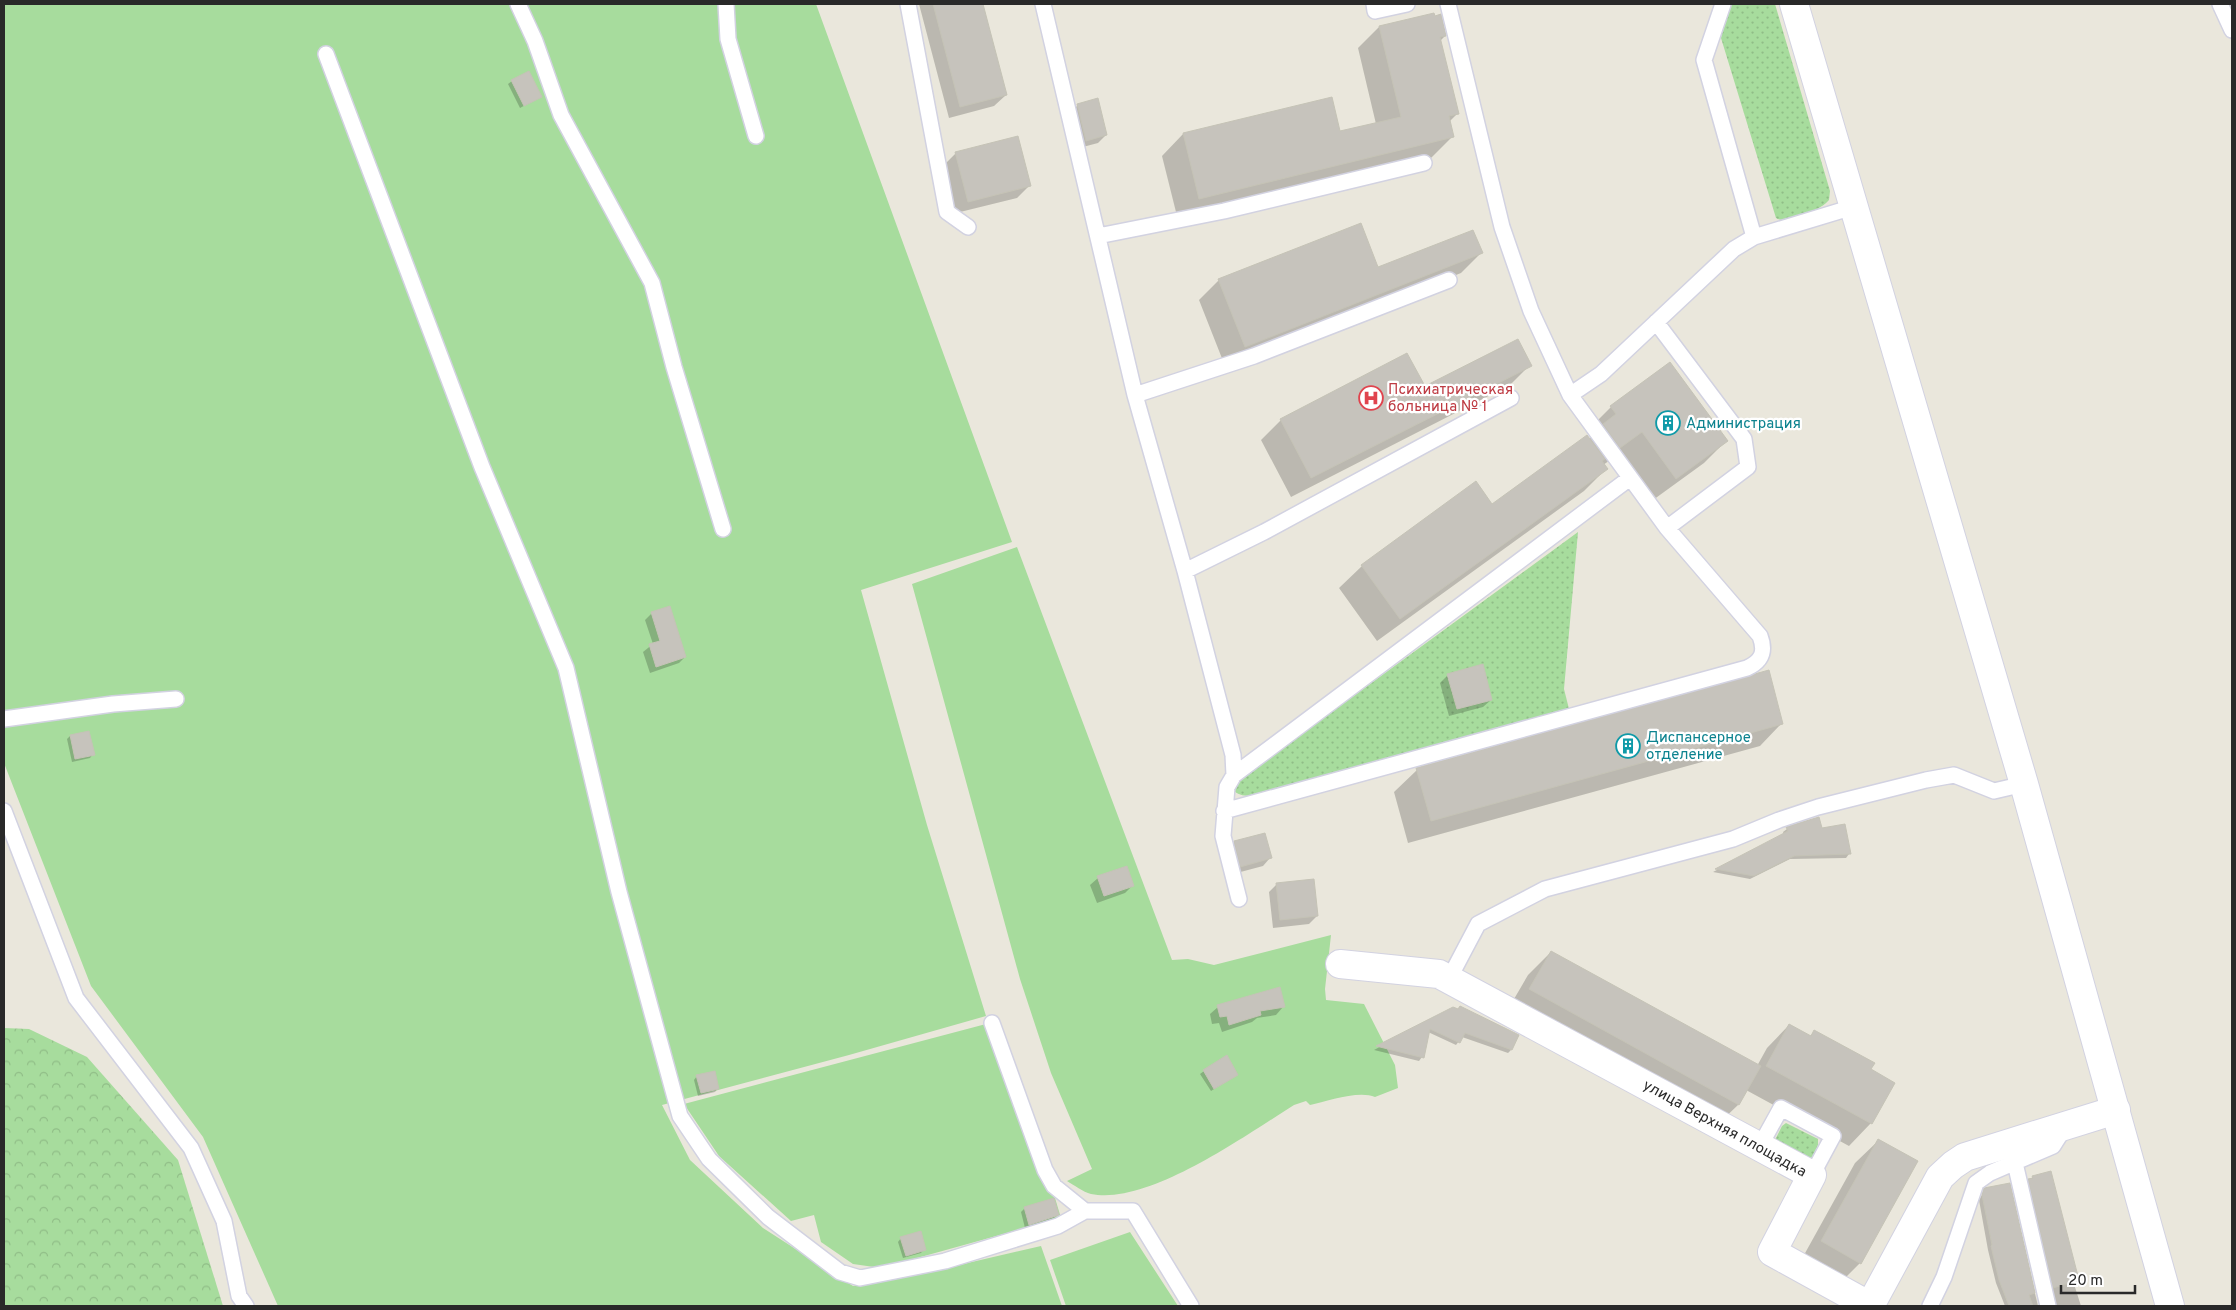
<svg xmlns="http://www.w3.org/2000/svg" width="2236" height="1310" viewBox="0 0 2236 1310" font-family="Overpass,sans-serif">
<defs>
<pattern id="grass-dots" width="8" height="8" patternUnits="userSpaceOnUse" patternTransform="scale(1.25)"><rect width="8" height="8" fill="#a7dc9d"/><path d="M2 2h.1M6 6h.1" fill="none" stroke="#90bd87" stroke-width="1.8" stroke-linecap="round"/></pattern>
<pattern id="forest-crowns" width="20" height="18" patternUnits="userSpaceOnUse" patternTransform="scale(1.25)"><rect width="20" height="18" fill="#a7dc9d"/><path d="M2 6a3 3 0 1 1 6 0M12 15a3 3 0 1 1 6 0" fill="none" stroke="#90bd87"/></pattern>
</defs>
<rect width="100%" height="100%" fill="#eae7dc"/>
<path fill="url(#grass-dots)" d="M1728,4H1775L1830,191L1829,200C1821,210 1787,225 1776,218L1721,38Z
M1578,532L1564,689L1569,709L1288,787C1273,791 1245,803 1233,790L1237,781Z
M1786,1123L1818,1139V1145L1811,1160L1774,1142L1782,1126Z"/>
<path fill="url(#forest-crowns)" d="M4,1028L29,1029L87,1057L178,1160L223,1306H4Z"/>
<path fill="#a7dc9d" d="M4,4H816L1012,542L861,590L927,825L986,1016L849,1055L662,1105L690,1160L763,1228L853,1286L929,1272L1041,1246L1062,1306H278L203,1137L91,986L4,763Z
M1017,547L1172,960L1188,959L1214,965L1331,935L1325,989L1326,1000L1364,1004L1395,1065L1398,1088L1375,1097C1359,1090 1327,1101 1310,1105L1306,1101L1294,1105C1246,1135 1148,1206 1091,1194C1083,1192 1074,1185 1067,1181L1092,1169L1051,1073L1020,979L912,584Z
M986,1024L1021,1126L1055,1198L1061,1218L881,1268L853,1264L821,1242L814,1215L791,1221L719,1156L684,1104Z
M1130,1232L1178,1306H1066L1050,1260Z"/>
<path fill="#0003" d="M919,4H982L1006,95L994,106L949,118Z
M1379,27L1445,36L1440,41L1457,114L1449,122L1452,137L1431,158L1178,220L1162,156L1183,134L1339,133L1376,124L1358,48Z
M512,81L540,97L520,108L508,84Z
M1078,105L1106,135L1098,143L1079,148L1070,113Z
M956,153L1029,186L1017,198L956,213L944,165Z
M1481,253L1461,273L1225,366L1199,300L1219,280L1377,269Z
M1669,364L1726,441L1704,463L1653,500L1619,454L1603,465L1606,469L1584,491L1377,641L1339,588L1362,566L1492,506L1589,439L1593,436L1588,430L1611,407Z
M1530,365L1510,385L1291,497L1261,440L1281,420Z
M652,613L685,657L679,663L650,673L643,652L653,644L645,620Z
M1448,675L1491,700L1483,707L1449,716L1440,683Z
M1782,723L1760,746L1408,843L1394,792L1417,770Z
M70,736L93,754L90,758L72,762L67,739Z
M1844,825L1849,854L1846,858L1790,859L1750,879L1713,872L1784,835L1783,832L1787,829L1821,830Z
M1235,842L1270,858L1263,866L1233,874L1227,850Z
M1098,878L1132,886L1125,893L1097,903L1090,885Z
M1277,884L1317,916L1309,924L1273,928L1269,892Z
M1551,952L1757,1066L1767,1048L1789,1025L1810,1036L1815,1031L1871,1123L1849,1146L1746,1090L1738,1105L1715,1127L1507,1011L1528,975Z
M1218,1007H1283L1276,1015L1257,1018L1252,1022L1222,1032L1219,1023L1212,1024L1210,1014Z
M1453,1008L1511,1050L1508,1053L1462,1037L1456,1045L1428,1032L1422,1057L1419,1061L1374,1050Z
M1204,1071L1237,1074L1211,1091L1200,1074Z
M697,1076L718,1088L715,1092L698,1096L694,1080Z
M1878,1141L1860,1263L1838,1285L1799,1264L1855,1163Z
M2033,1177L2078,1280L2074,1284L2081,1306H2053L2026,1184Z
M2009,1185L2038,1306H2005L1996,1283L1988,1250L1979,1200L1985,1190Z
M1025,1208L1058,1214L1054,1218L1025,1228L1021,1212Z
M901,1238L924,1249L921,1253L903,1258L898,1242Z"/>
<path fill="#c6c3bc" stroke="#c5c3b6" d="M933,4H983L1007,95L960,107Z
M1434,13L1435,16L1441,14L1446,36L1440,37L1459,114L1449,116L1454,137L1199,199L1183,133L1332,97L1340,131L1401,117L1379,26Z
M529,71L542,97L524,106L511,80Z
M1098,98L1107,135L1086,141L1077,104Z
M1018,136L1031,186L968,202L955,152Z
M1361,223L1378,267L1473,230L1483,253L1245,347L1218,279Z
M1518,339L1532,366L1311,478L1280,419L1407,353L1425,386Z
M1670,362L1728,441L1676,479L1642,432L1620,448L1603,424L1616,414L1610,406Z
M1587,435L1605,459L1602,461L1608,469L1400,619L1361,565L1476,481L1492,504Z
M670,606L686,657L656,667L649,644L660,641L651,612Z
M1483,664L1492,700L1457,709L1447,674Z
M1769,670L1783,724L1431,821L1416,768Z
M89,731L95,755L75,759L70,735Z
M1819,817L1822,828L1845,824L1851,854L1794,856L1754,876L1715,869L1788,831L1786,827Z
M1265,833L1272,858L1240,867L1234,841Z
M1127,866L1134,886L1104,896L1097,876Z
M1314,879L1318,916L1280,920L1276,883Z
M1551,951L1761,1066L1739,1105L1529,989Z
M1280,987L1285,1007L1260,1011L1261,1015L1229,1025L1227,1016L1220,1017L1217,1005Z
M1460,1006L1519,1035L1512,1050L1465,1033L1460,1043L1430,1029L1424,1058L1376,1046L1453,1007L1458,1009Z
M1789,1024L1811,1036L1814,1030L1875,1063L1871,1069L1895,1083L1872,1124L1766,1066Z
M1227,1055L1238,1075L1214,1089L1203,1070Z
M715,1071L719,1089L701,1093L696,1075Z
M1878,1139L1918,1161L1861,1264L1821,1241Z
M2051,1171L2079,1280L2053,1288L2028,1179L2033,1178L2032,1176Z
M2010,1183L2035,1293L2029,1295L2033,1306H2009L1999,1280L1991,1246L1992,1245L1982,1195L1984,1188Z
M1054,1198L1059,1215L1029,1225L1024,1207Z
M921,1231L926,1250L906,1256L900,1237Z"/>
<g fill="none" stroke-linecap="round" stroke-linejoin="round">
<g stroke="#d2d2e1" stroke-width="18">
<path id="service" d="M518,4L535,41L561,115L652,283L674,367L723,529
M726,4L728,39L756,136
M908,4L947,212L968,227
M1043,4L1135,395L1185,571L1233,755L1234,775L1227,787L1223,836L1239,899
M1374,4L1375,11L1407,4
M2220,4L2232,30
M326,54L482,467L566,668L619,892L680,1116L709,1159L768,1217L840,1272L860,1278L945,1261L1058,1226L1085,1211
M1098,236L1224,211L1424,163
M1754,237L1853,207
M1656,322L1744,439L1748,467L1667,528
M1135,395L1254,356L1449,280
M1570,395L1601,374L1734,249L1754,237L1704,60L1723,4
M1185,571L1264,532L1511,398
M4,719L113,704L176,699
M1234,775L1630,478
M4,811L76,998L191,1148L224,1221L239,1296L246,1306
M1224,811L1747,668C1762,661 1766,652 1760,636L1667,528L1570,395L1531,311L1502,227L1448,4
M1449,979L1478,924L1545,889L1733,839L1779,820L1818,807L1926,780L1954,775L1994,791L2024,784
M992,1023L1045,1170L1054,1186L1085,1211H1133L1191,1306
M1760,1146L1781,1108L1833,1136L1812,1175
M2015,1163L2048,1306
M1930,1306L1944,1277L1976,1183L1990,1173L2053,1146L2065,1127"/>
</g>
<g stroke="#d2d2e1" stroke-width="30">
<path id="minor" d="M1340,964L1439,974L1812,1175L1772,1252L1870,1306L1940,1177L1953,1165L1965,1157L2116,1110"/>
</g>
<g stroke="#d2d2e1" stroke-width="30">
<path id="tertiary" d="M1794,4L2024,784L2170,1306"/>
</g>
<use href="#service" stroke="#fff" stroke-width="15"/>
<use href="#minor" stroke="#fff" stroke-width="28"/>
<use href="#tertiary" stroke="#fff" stroke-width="28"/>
</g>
<defs>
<g id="hospital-ring" transform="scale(1.25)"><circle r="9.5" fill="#fff" stroke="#e0444e" stroke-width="1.5"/><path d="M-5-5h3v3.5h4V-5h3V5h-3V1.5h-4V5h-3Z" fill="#e0444e"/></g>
<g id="building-ring" transform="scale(1.25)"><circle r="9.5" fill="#fff" stroke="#0f9aa8" stroke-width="1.5"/><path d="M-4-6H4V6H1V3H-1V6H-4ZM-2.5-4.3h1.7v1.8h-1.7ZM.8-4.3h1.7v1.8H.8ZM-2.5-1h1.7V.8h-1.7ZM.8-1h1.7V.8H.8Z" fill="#0f9aa8"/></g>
</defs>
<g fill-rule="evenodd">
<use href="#hospital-ring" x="1371" y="398"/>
<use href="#building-ring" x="1668" y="423"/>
<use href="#building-ring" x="1628" y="746"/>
</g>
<g text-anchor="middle" stroke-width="4.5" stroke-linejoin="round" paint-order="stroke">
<g font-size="15" fill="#be3a42" stroke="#fff" text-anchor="start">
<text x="1388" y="394">Психиатрическая<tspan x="1388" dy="17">больница № 1</tspan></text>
</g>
<g font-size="15" fill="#0d838f" stroke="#fff" text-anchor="start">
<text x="1686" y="428">Администрация</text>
<text x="1646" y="742">Диспансерное<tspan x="1646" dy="17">отделение</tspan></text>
</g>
<g font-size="15" fill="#292929" stroke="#fff">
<text transform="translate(1725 1128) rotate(29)" y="5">улица Верхняя площадка</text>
</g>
</g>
<rect width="2236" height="1310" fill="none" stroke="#292929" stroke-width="10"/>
<path d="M2061 1285v8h74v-8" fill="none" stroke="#292929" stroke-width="2.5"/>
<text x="2068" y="1285" font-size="15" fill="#292929" stroke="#ffffff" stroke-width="4" paint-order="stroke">20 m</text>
</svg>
